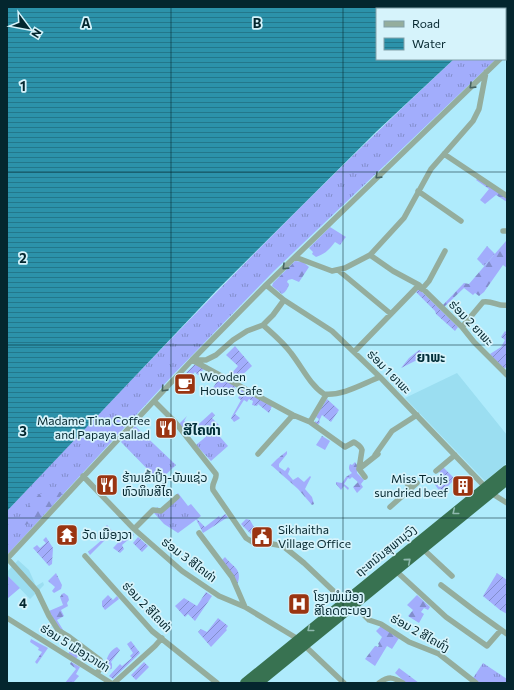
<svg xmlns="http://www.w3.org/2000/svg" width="514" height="690" viewBox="0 0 514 690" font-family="Commissioner,'Noto Sans Lao',sans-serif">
<defs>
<pattern id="grass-tufts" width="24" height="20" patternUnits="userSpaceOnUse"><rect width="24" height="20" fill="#a2adfc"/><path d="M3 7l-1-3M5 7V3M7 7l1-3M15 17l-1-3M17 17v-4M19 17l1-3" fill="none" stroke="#828dcc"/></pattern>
<pattern id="forest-firs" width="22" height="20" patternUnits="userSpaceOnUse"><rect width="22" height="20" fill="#a2adfc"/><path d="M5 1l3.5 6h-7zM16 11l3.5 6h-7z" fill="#828dcc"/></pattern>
<pattern id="garden-furrows" width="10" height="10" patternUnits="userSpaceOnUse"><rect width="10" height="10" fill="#a2adfc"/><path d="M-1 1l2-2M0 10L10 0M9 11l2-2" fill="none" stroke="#828dcc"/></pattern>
<pattern id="water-rules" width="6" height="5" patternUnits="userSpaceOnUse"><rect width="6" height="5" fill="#2c92aa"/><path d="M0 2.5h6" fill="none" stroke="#23778b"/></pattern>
</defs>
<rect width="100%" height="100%" fill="#afebfc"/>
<path fill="#9bdef1" d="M457,373L507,435V463L485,481L405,398Z
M18,560L29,570L36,586L43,582L44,585L30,599L7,575V572Z"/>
<path fill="url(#grass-tufts)" d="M454,59H496L274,271L172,376L7,555V511C152,357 299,204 454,59Z
M330,227L346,237L345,238L340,245L335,242C329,250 325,254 316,257L312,254L313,252L309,248Z
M487,246L495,254L484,266L477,259Z
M135,426L176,465L159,481L121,442Z
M214,430L228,446L211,461L196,445Z
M178,493L188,506L191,504L201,516L178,533L164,524L154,513L157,507L161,510Z
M7,575L20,588L7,599Z
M483,663L507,679V683H480L473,678Z"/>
<path fill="url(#forest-firs)" d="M478,178L507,198V202L496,195L485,204L480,200L489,189L476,180Z
M507,235V268L503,265L484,292L479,296L475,293L473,295L464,288L444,307L443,305L464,283L469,284L506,241Z
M295,261L303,262L309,267L299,282L292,279L288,280L287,282L289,284C288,288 286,292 282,294L272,286L273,283Z
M322,436L330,441L325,450L316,445Z
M287,451V454L279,464V467L285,471L288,467L290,469L288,474L293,480L298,477L304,482L310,476L311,477L305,489L312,497L314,504L312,505L298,489L271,465L277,459Z
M355,462L357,465V473L364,480L361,484L363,487L357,493L353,487L358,482L352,477L350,479L348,478L344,484L349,488L348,490L344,486L341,490L336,484V482L342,483L346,477L352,473C349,470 348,468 350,464L352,465Z
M56,492H64C50,507 41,523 20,526L18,524L20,516L39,494Z
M56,573L62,585L61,589L54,593L52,591L55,587L48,581Z
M64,593L68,596L69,600L67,603L68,606L61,610L64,616L57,620L65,633L60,630L49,611L63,605L60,597L62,594Z
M417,595L430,607L428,610L424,608L421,612L424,614L419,623L408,616L413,610L407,605Z
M381,626L399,638L392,649L387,646L375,666L365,659L375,646L378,647L379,645L378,644L382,637L376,631Z
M31,639L48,648L37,664L35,662L42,652L38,650L39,648L30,642Z
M75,643L83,649L76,659L68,654Z
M71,662L80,667L76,674L79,676L73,683H65L76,669L70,664Z
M399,668L419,683H405V682L395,673Z"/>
<path fill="url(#garden-furrows)" d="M419,289L458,327L455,331L436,314L435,311L416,292Z
M505,331L507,333V366L503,370L490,354L501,347L505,340L501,337Z
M235,346L252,366L238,379L229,376L238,366L226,355Z
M419,350L423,353V357L401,368L409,358Z
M196,363L205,368L198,375L195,372L190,377L195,382L186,373Z
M211,372L236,386L229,394L222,387L215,394L211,391L218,380L210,374Z
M241,389L272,406L269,413L258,404L257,406L252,405L253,401L249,399L247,402L244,400L235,414L240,418L239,419L234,422L231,418L241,400L238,398L242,392L240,391Z
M327,399L339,410L331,422L322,415L319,421L320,422L318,425L315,424V421L317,422L319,419L316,417Z
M212,412L215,415L212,418L219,425L211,432L205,425L201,428L199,427L190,436L179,424L187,416L184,421L189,424L187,427L191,431Z
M443,467L455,479L441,493L433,482L437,477L443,482H446L447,479L440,474L439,471Z
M225,514L228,517L203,533L196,519H197L205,527L219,516L220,518Z
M246,519L250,520L255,529L259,531L254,537L241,524Z
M107,525L113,532L90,555L88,552L104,538L102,536L103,534L102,530Z
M130,530L134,535L122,545L124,549L120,553L113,548Z
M46,537L53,548L52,564L49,566L33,548L37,545L40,548L46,543L43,540Z
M138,537L148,546L142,552L133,543Z
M225,557C234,568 243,569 237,585L222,560Z
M497,573L507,580V614L500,610L483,596Z
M206,592L212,596L195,621L188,614L185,617L175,606L184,598L197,606Z
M108,595L113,600L117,596L119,599L105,610L102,606V601Z
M218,618L228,626L226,629L227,630L211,647L198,632L201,629L207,632Z
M131,641L140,653L113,679L109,676L120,664L122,666L132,658L130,656L133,653L127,644Z
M117,647L120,650L111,662L112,664V668L105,673L102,671C107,663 106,652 117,647Z
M144,662L149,667L136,680L131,675Z"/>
<path fill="url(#water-rules)" d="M7,7H507V9L505,11V9H377V59H454L377,131L216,291L7,511Z"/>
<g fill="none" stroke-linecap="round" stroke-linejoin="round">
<path stroke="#94ad9d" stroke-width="5.5" d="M505,55L507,53
M444,154L507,196
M418,191L461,221
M503,231H507
M370,255L393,271L419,285L462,327L474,342L507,375
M295,257L332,271L345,268L370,255L404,218L431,169L473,121L479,109L486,72
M338,270L391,314
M266,285L284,300L332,331L380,377L491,493L507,503
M263,325C273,334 283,342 291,353C302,367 310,385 324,394C343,396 362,384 380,377
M462,327L483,302C492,300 499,307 507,305
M354,352L419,285L422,289L429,281L445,251
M192,360L293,415L310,422L345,447L354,442C357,444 361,446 362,450L359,469
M194,360H206L216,355L233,340L247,331L263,325L273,315L284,300
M154,401L175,422L216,474C217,480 211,483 213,490L246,538L254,543H267L283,546L304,563L344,601
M310,422L326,395
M258,454L293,415
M375,455L392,431L417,415
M436,471L455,455
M83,476L134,529L182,571L219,596L245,607L298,639
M365,477L359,469L378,454
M403,479L411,488
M390,507L417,483
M134,529L153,510L161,511L177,497
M199,533L232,577L245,607
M423,549L452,576
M85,556L152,631L217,683
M7,558L37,591L49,616L58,630L68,636L100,660L102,665L97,674
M7,559L192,360L266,285L500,59
M396,571L446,617L487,646L501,630
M441,585L475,611L507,634
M354,605L369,620L381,624L409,642L439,654L476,683
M7,618L111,683
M304,645L344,683
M114,683L155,646L162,638
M379,683C389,676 393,677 403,683"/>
<path stroke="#387251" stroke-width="10" d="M245,683L507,470
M258,683L507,480"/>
</g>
<defs><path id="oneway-chevron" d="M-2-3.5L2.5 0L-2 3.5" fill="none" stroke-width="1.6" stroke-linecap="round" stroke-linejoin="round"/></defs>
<g stroke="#456360">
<use href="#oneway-chevron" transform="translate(472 86) rotate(136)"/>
<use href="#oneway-chevron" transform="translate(378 176) rotate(136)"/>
<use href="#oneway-chevron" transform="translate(285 267) rotate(136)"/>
<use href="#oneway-chevron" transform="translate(164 389) rotate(133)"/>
</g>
<g stroke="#8fb9ae">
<use href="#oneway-chevron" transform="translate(455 512) rotate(141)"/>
<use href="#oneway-chevron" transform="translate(408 561) rotate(-40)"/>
<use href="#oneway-chevron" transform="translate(310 629) rotate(141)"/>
</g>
<path fill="none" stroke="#04262e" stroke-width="1" stroke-opacity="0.55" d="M171,7V683M343,7V683M7,172H507M7,345H507M7,518H507"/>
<defs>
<g id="cafe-square" transform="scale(1.15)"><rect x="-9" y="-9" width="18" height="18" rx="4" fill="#9a3411" stroke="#d6f3fb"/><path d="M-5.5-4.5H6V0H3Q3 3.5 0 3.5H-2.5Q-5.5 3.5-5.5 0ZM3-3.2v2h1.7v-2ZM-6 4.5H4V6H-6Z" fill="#fff"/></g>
<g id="restaurant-square" transform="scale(1.15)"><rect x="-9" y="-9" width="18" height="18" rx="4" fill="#9a3411" stroke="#d6f3fb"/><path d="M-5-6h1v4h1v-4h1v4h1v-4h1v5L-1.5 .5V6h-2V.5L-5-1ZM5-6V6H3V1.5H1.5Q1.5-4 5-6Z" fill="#fff"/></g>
<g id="building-square" transform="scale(1.15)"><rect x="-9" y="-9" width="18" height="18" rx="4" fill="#9a3411" stroke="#d6f3fb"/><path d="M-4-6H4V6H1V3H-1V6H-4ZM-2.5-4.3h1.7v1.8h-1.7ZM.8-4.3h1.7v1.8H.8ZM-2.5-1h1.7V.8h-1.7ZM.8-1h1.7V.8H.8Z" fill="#fff"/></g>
<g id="temple-square" transform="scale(1.15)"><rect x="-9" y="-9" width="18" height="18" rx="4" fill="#9a3411" stroke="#d6f3fb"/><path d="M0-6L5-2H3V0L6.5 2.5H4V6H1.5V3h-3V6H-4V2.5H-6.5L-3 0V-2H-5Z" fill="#fff"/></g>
<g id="civic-square" transform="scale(1.15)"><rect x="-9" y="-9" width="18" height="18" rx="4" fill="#9a3411" stroke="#d6f3fb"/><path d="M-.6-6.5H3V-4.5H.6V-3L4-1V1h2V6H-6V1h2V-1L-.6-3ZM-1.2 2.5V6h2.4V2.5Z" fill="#fff"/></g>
<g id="hospital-square" transform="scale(1.15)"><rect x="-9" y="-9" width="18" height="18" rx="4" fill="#9a3411" stroke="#d6f3fb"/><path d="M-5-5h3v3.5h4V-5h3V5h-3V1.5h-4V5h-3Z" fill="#fff"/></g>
</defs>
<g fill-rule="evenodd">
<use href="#cafe-square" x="185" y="384"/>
<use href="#restaurant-square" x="166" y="428"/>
<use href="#restaurant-square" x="107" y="485"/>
<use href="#building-square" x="463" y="486"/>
<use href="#temple-square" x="67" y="535"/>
<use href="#civic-square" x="262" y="537"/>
<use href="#hospital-square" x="299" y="604"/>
</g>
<g text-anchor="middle" stroke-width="3.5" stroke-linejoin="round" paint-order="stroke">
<g font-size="12" fill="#04262e" stroke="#d6f3fb">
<text transform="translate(471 323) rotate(46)" y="4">ຮ່ອມ 2 ຍາພະ</text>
<text transform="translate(389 372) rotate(45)" y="4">ຮ່ອມ 1 ຍາພະ</text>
<text transform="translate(386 551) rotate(-39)" y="4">ຖະຫນົນສຸພານຸວົງ</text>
<text transform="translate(189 560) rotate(37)" y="4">ຮ່ອມ 3 ສີໄຄທ່າ</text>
<text transform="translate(147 607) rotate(46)" y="4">ຮ່ອມ 2 ສີໄຄທ່າ</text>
<text transform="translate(420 633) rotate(29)" y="4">ຮ່ອມ 2 ສີໄຄທົ່ງ</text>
<text transform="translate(75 648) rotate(32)" y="4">ຮ່ອມ 5 ເມືອງວາທ່າ</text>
</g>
<g font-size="12" fill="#04262e" stroke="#d6f3fb" text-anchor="start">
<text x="200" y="381">Wooden<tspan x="200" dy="14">House Cafe</tspan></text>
<text x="150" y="425" text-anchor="end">Madame Tina Coffee<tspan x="150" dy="14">and Papaya sallad</tspan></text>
<text x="122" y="482">ຮ້ານເຂົ້າປິ້ງ-ບັນແຊ່ວ<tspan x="122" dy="14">ຫົວຫິນສີໄຄ</tspan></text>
<text x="448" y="483" text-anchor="end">Miss Toujs<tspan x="448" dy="14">sundried beef</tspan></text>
<text x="278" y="534">Sikhaitha<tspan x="278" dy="14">Village Office</tspan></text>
<text x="82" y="539">ວັດ ເມືອງວາ</text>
<text x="314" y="601">ໂຮງໝໍເມືອງ<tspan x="314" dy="14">ສີໂຄດຕະບອງ</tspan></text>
</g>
<g font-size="14" font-weight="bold" fill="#022f39" stroke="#d6f3fb">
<text x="431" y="362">ຍາພະ</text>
<text x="202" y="435">ສີໄຄທ່າ</text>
</g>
</g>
<g font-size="13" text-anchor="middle" font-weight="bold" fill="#04262e" stroke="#d6f3fb" stroke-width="3.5" stroke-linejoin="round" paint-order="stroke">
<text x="86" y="28">A</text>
<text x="257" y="28">B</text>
<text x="23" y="91">1</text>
<text x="23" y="263">2</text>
<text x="23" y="436">3</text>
<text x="23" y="608">4</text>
</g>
<rect width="514" height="690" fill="none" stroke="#04262e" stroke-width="16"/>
<rect x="376" y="8" width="130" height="52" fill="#d6f3fb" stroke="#82a1a9"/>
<rect x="384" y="21" width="20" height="6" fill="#94ad9d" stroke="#82a1a9"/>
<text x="412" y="28" font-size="12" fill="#04262e">Road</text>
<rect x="384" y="38" width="20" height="12" fill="url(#water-rules)" stroke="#82a1a9"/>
<text x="412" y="48" font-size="12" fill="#04262e">Water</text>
<g transform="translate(28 28) rotate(122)" stroke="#d6f3fb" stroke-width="3" paint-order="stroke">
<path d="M0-3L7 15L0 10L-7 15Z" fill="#04262e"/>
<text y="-6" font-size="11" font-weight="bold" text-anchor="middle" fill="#04262e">N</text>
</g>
</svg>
